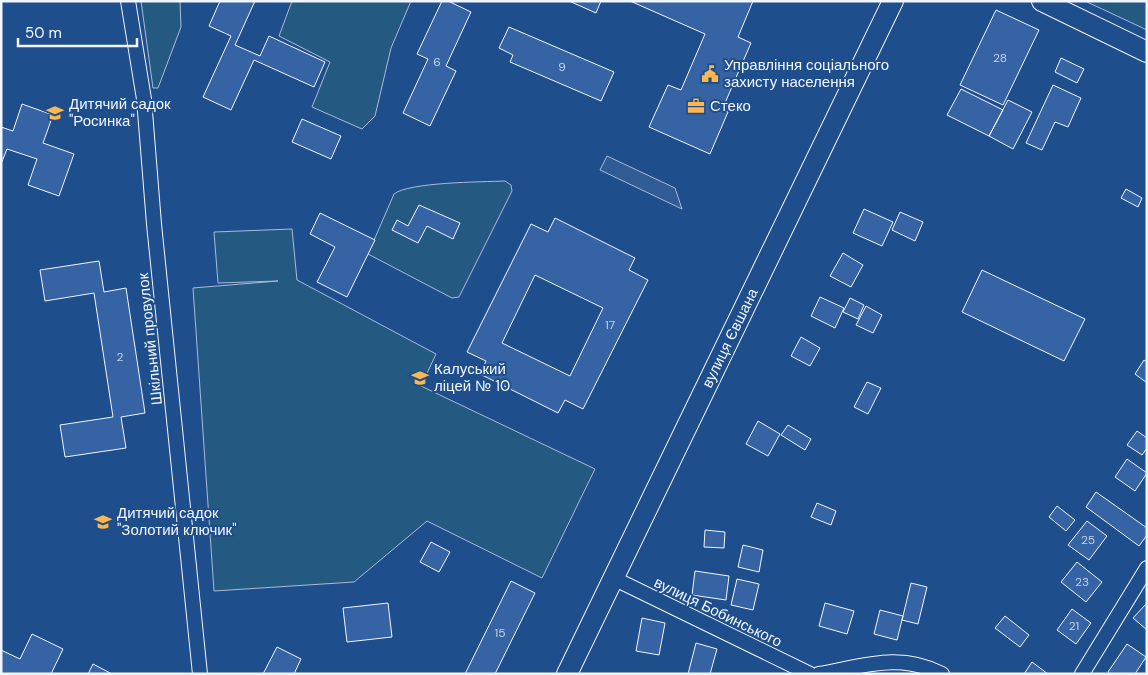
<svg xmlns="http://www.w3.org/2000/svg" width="1148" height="675" viewBox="0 0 1148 675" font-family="'DM Sans',sans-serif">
<rect width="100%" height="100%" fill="#1f4e8c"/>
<path fill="#245a82" stroke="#a8bbd7" d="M141,1H180L181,27L158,88H153Z
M292,1H411L391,48L375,116L362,129L312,107L330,62L279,36Z
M1085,1H1147V30Z
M505,181L511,185L512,191L459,297L452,298L368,254L394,194C409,182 482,182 505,181Z
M292,229L297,280L436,354L421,386L595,469L542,578L427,521L354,582L214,591L193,288L278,281L218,283L214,232Z"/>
<path fill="#305b95" stroke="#a8bbd7" d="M607,156L675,188L682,209L600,170Z"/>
<path fill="#3563a3" stroke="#f2f6ff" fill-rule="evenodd" d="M220,1H255L235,45L260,56L269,36L325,62L314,87L254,60L231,110L203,97L231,36L209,26Z
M442,1H448L471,12L446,66L456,71L430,126L403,113L428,59L417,54Z
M569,1H601L596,13Z
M630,1H753L738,37L751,43L722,110L728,112L710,154L649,127L668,85L681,90L705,34Z
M996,10L1039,30L1003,105L960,85Z
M509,27L614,72L601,101L510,62L513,55L499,48Z
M1061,58L1084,69L1077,83L1055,72Z
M1053,85L1081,98L1068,127L1055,122L1042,150L1026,143Z
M961,89L1003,110L989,136L947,115Z
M1008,100L1032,112L1013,149L989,136Z
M22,104L53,115L43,143L74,154L59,196L28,185L37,159L7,149L1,164V127L13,131Z
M302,119L341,136L331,159L292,142Z
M1126,189L1142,198L1138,207L1121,198Z
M419,205L460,223L453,239L427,226L418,243L392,230L397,220L408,226Z
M864,209L893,222L882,246L853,233Z
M900,212L923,222L915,241L892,230Z
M320,213L375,240L347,297L317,282L335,247L310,234Z
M555,218L635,258L629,270L648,280L583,409L565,400L558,413L480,374L486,361L467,352L531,224L548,232ZM535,275L603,308L570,376L502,343Z
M843,253L863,265L851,287L830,276Z
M99,261L104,292L126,288L145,413L121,417L126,448L65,457L60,425L113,417L94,293L45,301L40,270Z
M982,270L1085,319L1064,361L962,312Z
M820,297L844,308L835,328L811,316Z
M850,298L864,305L858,319L843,312Z
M866,306L882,315L873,333L856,325Z
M801,337L820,348L810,366L791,356Z
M1144,360L1147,362V383L1135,374Z
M867,382L881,388L868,414L854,407Z
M758,421L780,434L768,456L746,444Z
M788,425L811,439L805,450L781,435Z
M1137,431L1147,438V448L1142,455L1127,445Z
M1127,459L1147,473L1135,491L1115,477Z
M1096,492L1147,528V535L1139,546L1086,507Z
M817,503L836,511L831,525L811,517Z
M1057,506L1075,520L1066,531L1049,517Z
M1087,521L1107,536L1089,560L1068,545Z
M705,530L725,532L724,548L704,547Z
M431,542L450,552L439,572L420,562Z
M743,545L763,550L759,572L738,567Z
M1077,562L1102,582L1086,602L1061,582Z
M695,571L729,576L726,600L692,595Z
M737,579L759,584L753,610L731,605Z
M511,581L535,593L495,674H465Z
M911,583L927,587L918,624L902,620Z
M388,603L392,637L347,642L343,608Z
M825,603L854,611L847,634L819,626Z
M1147,603V630L1133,618Z
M1072,609L1091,623L1076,644L1057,630Z
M880,610L903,616L897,640L874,634Z
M1005,616L1029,635L1020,647L995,628Z
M642,618L665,623L659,655L636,651Z
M32,634L63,649L51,674H1V650L20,659Z
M696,643L717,649L710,674H688Z
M1127,644L1146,657L1135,674H1110L1108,672Z
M277,647L301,659L294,674H263Z
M1032,662L1048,674H1024Z
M93,664L112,674H88Z"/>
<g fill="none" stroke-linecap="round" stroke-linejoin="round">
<g stroke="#f2f6ff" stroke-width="16">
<path id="minor" d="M128,1L144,99L154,224L200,674
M613,578L810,674
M819,674C864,666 900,652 942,674
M1082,674L1147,568"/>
</g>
<g stroke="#f2f6ff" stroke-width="22">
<path id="secondary" d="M1042,1L1147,52
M567,674L893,1"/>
</g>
<use href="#minor" stroke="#1f4e8c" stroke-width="14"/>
<use href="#secondary" stroke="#1f4e8c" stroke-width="20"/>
</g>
<defs>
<g id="civic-bare" transform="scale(1.35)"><path d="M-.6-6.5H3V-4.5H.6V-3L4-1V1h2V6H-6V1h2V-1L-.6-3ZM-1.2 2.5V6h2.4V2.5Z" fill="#ffb74d" stroke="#1f4e8c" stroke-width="2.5" paint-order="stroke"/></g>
<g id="office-bare" transform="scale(1.35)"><path d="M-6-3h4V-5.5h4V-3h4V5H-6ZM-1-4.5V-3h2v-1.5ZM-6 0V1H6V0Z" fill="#ffb74d" stroke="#1f4e8c" stroke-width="2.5" paint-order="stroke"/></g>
<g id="school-bare" transform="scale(1.35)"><path d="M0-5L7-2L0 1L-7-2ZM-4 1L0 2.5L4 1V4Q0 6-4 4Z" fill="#ffb74d" stroke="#1f4e8c" stroke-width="2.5" paint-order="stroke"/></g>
</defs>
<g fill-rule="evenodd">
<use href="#civic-bare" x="710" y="74"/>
<use href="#office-bare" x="696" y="106"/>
<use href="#school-bare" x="55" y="113"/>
<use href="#school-bare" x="420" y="378"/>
<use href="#school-bare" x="103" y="522"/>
</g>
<g text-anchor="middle" stroke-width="4" stroke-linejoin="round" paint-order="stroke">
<g font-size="12" fill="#c3d1e8">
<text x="1000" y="62">28</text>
<text x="437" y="66">6</text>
<text x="562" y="71">9</text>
<text x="610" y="329">17</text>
<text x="120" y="361">2</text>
<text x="1088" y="544">25</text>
<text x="1082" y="586">23</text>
<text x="1074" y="630">21</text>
<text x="500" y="637">15</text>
</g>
<g font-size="15" fill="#f2f6ff" stroke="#1f4e8c" text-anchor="start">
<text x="724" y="70">Управління соціального<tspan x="724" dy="17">захисту населення</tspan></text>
<text x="69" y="109">Дитячий садок<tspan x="69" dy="17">"Росинка"</tspan></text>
<text x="710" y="111">Стеко</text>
<text x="434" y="374">Калуський<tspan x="434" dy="17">ліцей № 10</tspan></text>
<text x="117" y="518">Дитячий садок<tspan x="117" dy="17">"Золотий ключик"</tspan></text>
</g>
<g font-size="15" fill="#f2f6ff" stroke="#1f4e8c">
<text transform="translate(730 338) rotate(-64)" y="5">вулиця Євшана</text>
<text transform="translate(150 339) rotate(-96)" y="5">Шкільний провулок</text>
<text transform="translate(718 612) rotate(26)" y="5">вулиця Бобинського</text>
</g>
</g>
<rect width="1148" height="675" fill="none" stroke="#f2f6ff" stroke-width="5"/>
<path d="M18 38v8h119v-8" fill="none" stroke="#f2f6ff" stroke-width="2.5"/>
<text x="25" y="38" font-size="15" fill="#f2f6ff" stroke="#1f4e8c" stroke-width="4" paint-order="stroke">50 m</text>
</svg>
